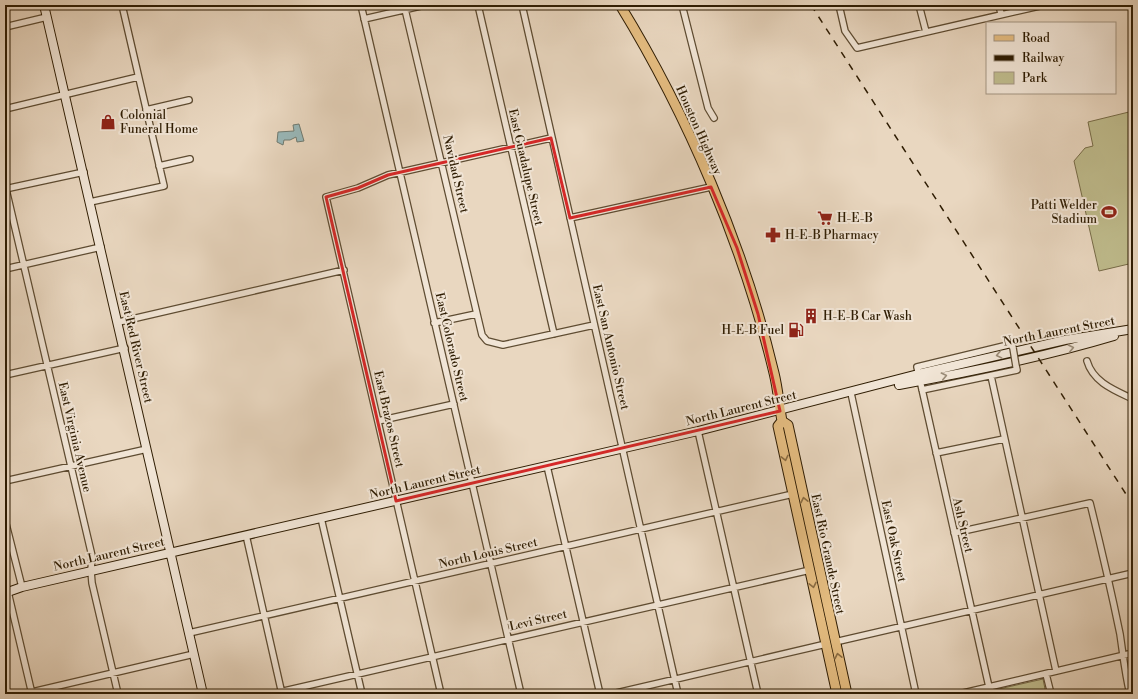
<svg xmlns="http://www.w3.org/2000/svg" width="1138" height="699" viewBox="0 0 1138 699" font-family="'Libre Bodoni',serif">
<rect width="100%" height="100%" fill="#e9d7c0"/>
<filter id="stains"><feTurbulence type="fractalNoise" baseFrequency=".005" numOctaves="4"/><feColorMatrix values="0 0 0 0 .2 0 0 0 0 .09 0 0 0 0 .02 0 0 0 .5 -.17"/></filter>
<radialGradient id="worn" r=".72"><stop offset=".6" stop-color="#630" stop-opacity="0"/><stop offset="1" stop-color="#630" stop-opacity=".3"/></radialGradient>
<path fill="#bfbc8d" stroke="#776c48" d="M1133,111V263L1099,271L1074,161L1085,148L1093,146L1088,122Z
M1043,679L1046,694H977Z"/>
<path fill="#99b8b9" stroke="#6f7a70" d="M299,124L304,141L297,142L296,137L290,140H284L283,145L277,142L278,132L294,131L293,125Z"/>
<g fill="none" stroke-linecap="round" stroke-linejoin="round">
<g stroke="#5e4c32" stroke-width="8">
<path id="street" d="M361,5L521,694
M404,5L482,335L487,341L503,345L594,325
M478,5L554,334
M522,5L678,694
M682,5L708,108L714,118
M839,5L845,31L857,48L1044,5
M919,5L926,32
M999,5L1001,14
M364,19L425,5
M5,27L47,17
M5,109L138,77
M146,110L189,100
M159,166L190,159
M5,185L92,556L91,571L92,583L118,694
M5,189L84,172
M90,202L164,186L122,5
M570,218L711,187
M5,269L101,247
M119,322L344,270
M434,323L476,314
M1087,361C1093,382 1114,390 1133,399
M5,375L125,348
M991,376L1056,671
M922,390L1017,370L1016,366
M851,393L916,694
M1131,398L1133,385
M378,421L454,404
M698,431L758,694
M936,453L1004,439
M547,466L600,694
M5,481L147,449
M321,518L362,694
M5,520L22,587
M954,533L1090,503C1101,547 1111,590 1120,634C1123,654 1125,674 1130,694
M246,535L282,694
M8,592L32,694
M189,633L793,494
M835,642L1133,573
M1046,674L1051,694
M989,687L917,367L1012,344L1013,348
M32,692L194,654
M271,694L810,570
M441,694L326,197L358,188L388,175L551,138
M612,694L826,644
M959,694L1133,653"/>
</g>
<g stroke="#2f1d03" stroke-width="10">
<path id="secondary" d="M44,5L203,694
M899,385C971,372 1044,357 1114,336
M5,593L22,587L698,431L918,374L1065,340L1133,329"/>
</g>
<g stroke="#2f1d03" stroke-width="11">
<path id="primary" d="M620,5C688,116 744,247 774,373C778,389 779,405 782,421L788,425L847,694
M782,421L778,426L837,694"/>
</g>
<use href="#street" stroke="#f1e5d6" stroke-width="5.5"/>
<use href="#secondary" stroke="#f1e5d6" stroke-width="8"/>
<use href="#primary" stroke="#e4bc80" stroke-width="9"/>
<path stroke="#2f1d03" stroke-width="1.5" stroke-dasharray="7 7" stroke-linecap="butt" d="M811,5L1133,505"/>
<g stroke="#5e4c32" stroke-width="8" stroke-linecap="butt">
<path id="street-bridge" d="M1013,348L1016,366"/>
</g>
<use href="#street-bridge" stroke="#f1e5d6" stroke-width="5.5"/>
</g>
<defs><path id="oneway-chevron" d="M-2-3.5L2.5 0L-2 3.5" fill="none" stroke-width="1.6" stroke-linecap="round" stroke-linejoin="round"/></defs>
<g stroke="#9a8b77">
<use href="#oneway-chevron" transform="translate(1071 348) rotate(-13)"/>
<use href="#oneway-chevron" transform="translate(999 355) rotate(167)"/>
<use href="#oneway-chevron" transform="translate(944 376) rotate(-12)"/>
</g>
<g stroke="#8a6c42">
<use href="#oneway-chevron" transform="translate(785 458) rotate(77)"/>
<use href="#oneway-chevron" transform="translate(804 500) rotate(-102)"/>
<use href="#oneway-chevron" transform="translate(813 585) rotate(78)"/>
<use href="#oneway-chevron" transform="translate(838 656) rotate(-102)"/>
</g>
<path fill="none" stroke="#d62828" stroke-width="3" stroke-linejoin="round" d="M551,138L570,218L711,187L737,248L758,314L780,411L396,501L326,197L358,188L388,175Z"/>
<defs>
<g id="shop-bare" transform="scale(1.2)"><path d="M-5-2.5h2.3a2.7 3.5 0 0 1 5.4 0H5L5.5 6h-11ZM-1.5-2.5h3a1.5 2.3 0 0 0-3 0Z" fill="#8f2418" stroke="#f1e5d6" stroke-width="2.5" paint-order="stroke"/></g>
<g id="stadium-bare" transform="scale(1.2)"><path d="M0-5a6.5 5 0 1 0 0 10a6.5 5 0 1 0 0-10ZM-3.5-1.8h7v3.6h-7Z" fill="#8f2418" stroke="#f1e5d6" stroke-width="2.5" paint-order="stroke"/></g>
<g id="supermarket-bare" transform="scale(1.2)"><path d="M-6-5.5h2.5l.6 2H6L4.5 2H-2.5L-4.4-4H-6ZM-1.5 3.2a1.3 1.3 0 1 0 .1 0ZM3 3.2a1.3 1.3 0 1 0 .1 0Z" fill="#8f2418" stroke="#f1e5d6" stroke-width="2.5" paint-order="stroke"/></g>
<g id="pharmacy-bare" transform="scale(1.2)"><path d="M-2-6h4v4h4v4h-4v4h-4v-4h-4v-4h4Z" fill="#8f2418" stroke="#f1e5d6" stroke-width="2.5" paint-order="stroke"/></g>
<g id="building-bare" transform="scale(1.2)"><path d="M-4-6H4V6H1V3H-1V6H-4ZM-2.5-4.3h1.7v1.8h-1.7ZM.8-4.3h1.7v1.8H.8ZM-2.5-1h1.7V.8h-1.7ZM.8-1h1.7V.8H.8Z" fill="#8f2418" stroke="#f1e5d6" stroke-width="2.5" paint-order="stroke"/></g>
<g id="fuel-bare" transform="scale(1.2)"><path d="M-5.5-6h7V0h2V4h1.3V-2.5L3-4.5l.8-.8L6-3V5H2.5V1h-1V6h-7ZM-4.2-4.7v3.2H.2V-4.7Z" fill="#8f2418" stroke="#f1e5d6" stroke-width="2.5" paint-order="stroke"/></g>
</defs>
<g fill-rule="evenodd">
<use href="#shop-bare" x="108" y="122"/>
<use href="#stadium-bare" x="1109" y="212"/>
<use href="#supermarket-bare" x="825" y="218"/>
<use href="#pharmacy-bare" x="773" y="235"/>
<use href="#building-bare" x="811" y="316"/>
<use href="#fuel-bare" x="796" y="330"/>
</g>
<g text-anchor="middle" stroke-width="4" stroke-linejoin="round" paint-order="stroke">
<g font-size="12" fill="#2f1d03" stroke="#f1e5d6" text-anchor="start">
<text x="120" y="119">Colonial<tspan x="120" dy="14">Funeral Home</tspan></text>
<text x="1097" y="209" text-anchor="end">Patti Welder<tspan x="1097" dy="14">Stadium</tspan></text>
<text x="837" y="222">H-E-B</text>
<text x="785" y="239">H-E-B Pharmacy</text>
<text x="823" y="320">H-E-B Car Wash</text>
<text x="784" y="334" text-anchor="end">H-E-B Fuel</text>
</g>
<g font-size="12" fill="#2f1d03" stroke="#f1e5d6">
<text transform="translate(699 130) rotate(66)" y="4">Houston Highway</text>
<text transform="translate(526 167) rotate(77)" y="4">East Guadalupe Street</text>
<text transform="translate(456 174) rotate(77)" y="4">Navidad Street</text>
<text transform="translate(1059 331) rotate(-11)" y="4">North Laurent Street</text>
<text transform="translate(136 347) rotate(77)" y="4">East Red River Street</text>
<text transform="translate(452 347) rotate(77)" y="4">East Colorado Street</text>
<text transform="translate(611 347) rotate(77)" y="4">East San Antonio Street</text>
<text transform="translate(741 408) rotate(-14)" y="4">North Laurent Street</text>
<text transform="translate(389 419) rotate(77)" y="4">East Brazos Street</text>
<text transform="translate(75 437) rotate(77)" y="4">East Virginia Avenue</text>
<text transform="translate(425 482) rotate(-13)" y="4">North Laurent Street</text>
<text transform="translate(963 525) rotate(77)" y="4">Ash Street</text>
<text transform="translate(894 541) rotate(78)" y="4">East Oak Street</text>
<text transform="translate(488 553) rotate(-13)" y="4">North Louis Street</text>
<text transform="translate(109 554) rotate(-13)" y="4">North Laurent Street</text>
<text transform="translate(828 554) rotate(78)" y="4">East Rio Grande Street</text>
<text transform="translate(538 620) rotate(-13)" y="4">Levi Street</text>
</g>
</g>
<rect width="1138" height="699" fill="none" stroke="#e9d7c0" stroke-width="20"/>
<rect x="6" y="6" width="1126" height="687" fill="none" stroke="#2f1d03" stroke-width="2"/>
<rect x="10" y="10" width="1118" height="679" fill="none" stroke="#2f1d03"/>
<rect x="986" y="22" width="130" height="72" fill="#f1e5d6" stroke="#a39582"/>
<rect x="994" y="35" width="20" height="6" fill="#e4bc80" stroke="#a39582"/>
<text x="1022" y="42" font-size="12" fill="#2f1d03">Road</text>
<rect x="994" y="55" width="20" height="6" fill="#2f1d03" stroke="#a39582"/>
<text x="1022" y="62" font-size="12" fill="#2f1d03">Railway</text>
<rect x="994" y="72" width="20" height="12" fill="#bfbc8d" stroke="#a39582"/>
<text x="1022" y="82" font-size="12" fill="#2f1d03">Park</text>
<rect width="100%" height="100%" filter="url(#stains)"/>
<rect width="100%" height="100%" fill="url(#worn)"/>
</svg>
